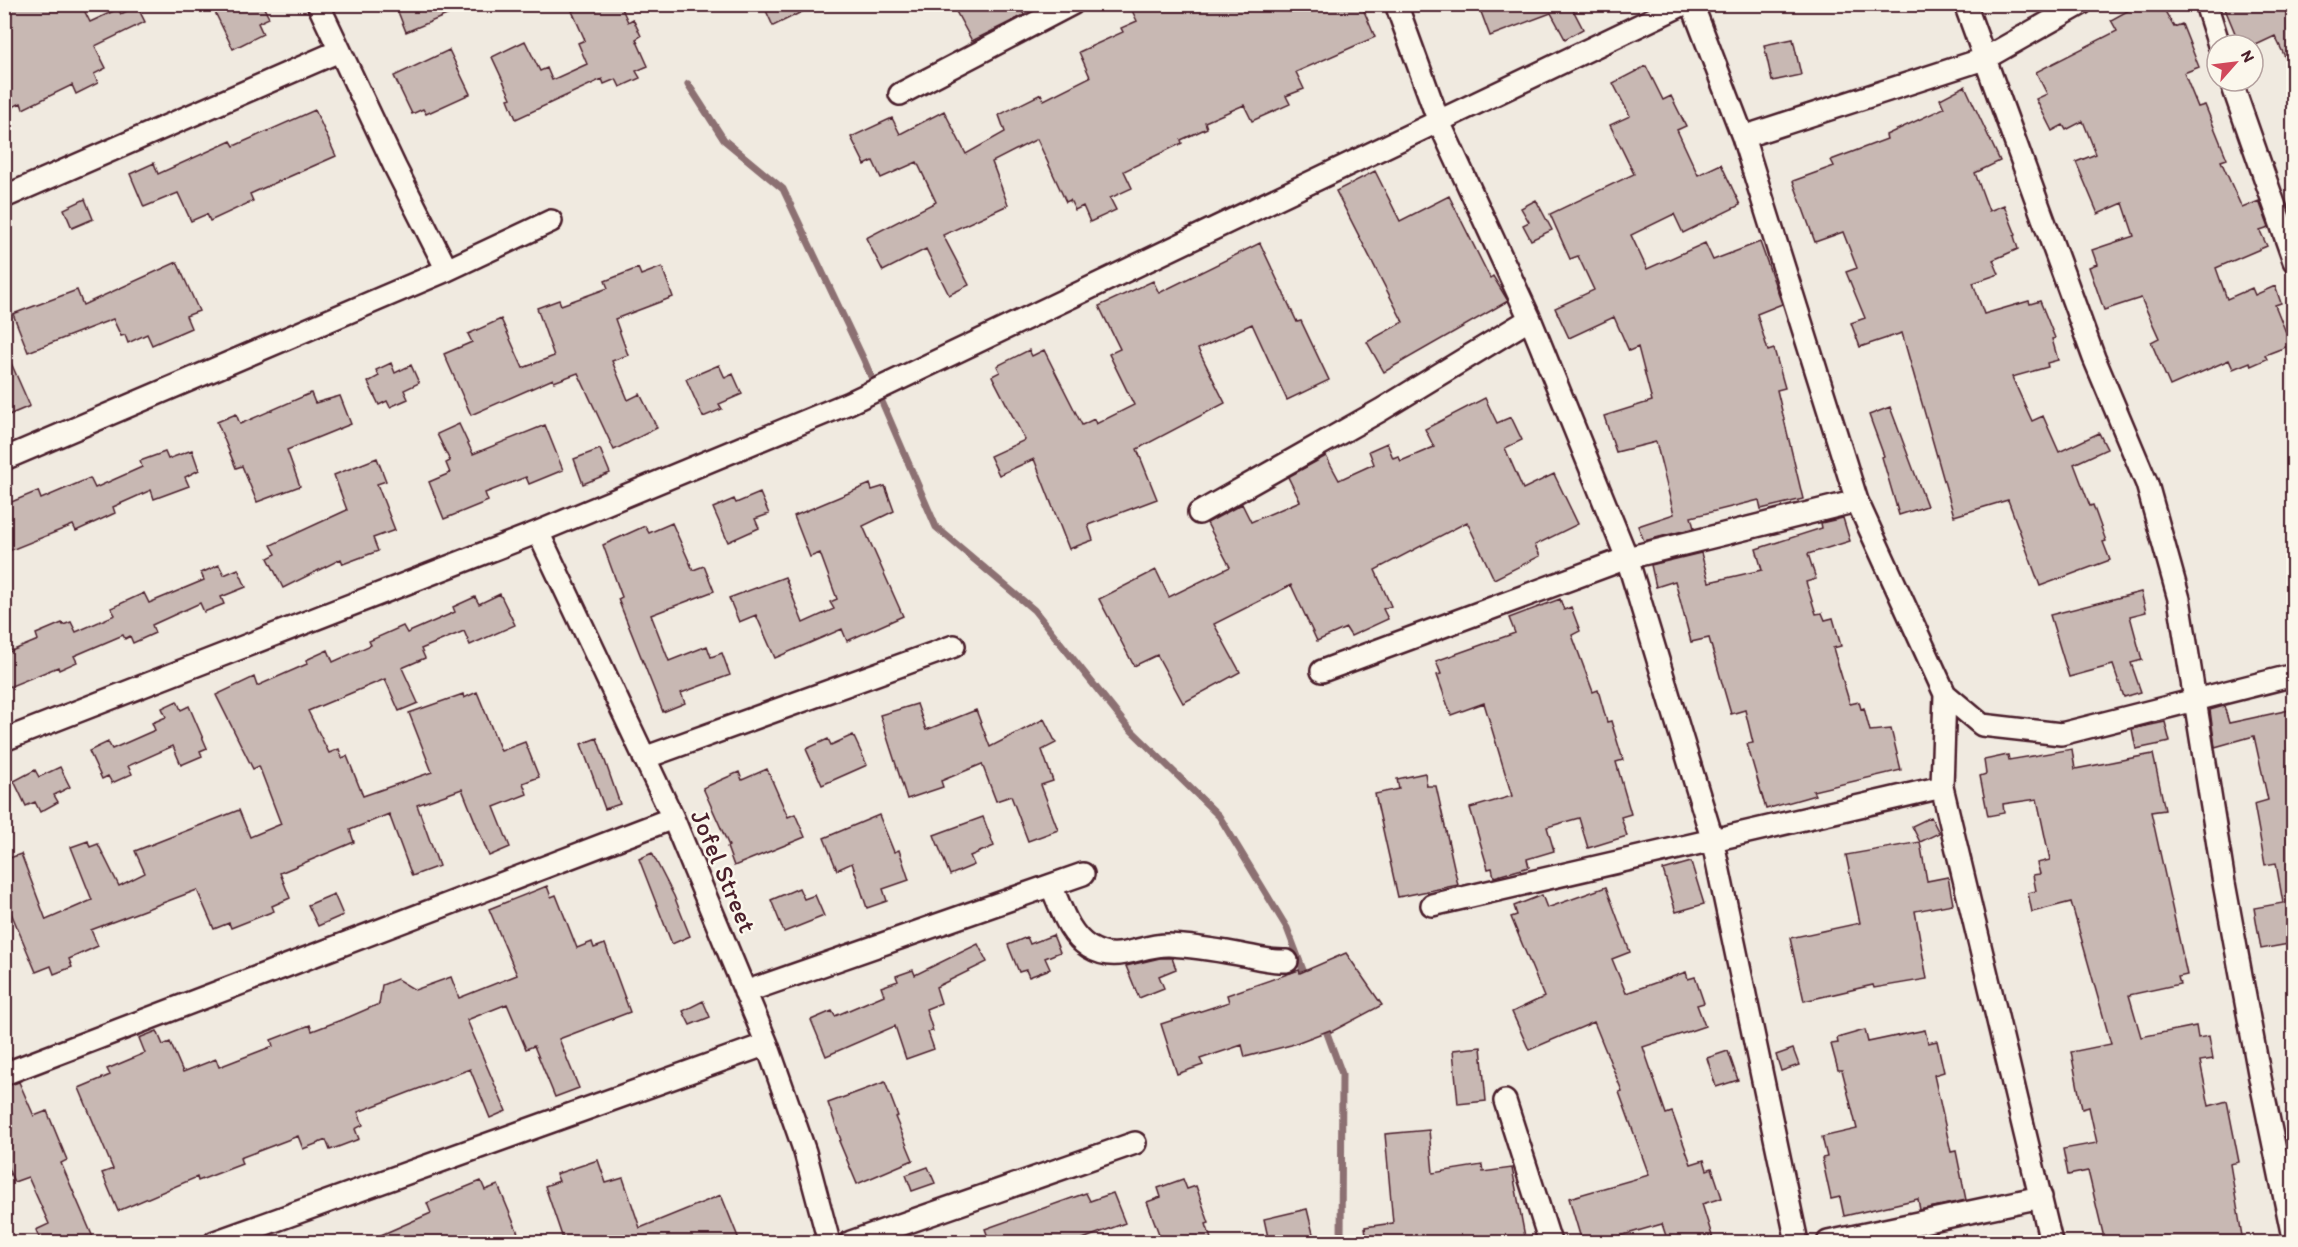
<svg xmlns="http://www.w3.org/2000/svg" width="2298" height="1247" viewBox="0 0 2298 1247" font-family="Itim,sans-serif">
<rect width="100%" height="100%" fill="#f0eae0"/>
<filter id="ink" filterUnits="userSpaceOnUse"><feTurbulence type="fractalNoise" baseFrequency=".0167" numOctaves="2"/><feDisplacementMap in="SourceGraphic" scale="12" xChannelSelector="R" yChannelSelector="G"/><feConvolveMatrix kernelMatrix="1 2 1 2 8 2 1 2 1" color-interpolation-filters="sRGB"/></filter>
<g filter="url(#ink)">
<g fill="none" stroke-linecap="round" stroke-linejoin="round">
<path stroke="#8c6f72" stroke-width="7" d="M688,84L724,140L783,189L864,360L936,527L1034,610L1126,725L1219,816L1287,928L1306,978
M1324,1025L1342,1074L1341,1242"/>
</g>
<path fill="#c8b8b3" stroke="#4a1f2b" stroke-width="1.5" d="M17,4H81L90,22L118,9L121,14L137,6L145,22L95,46L106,68L94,74L98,83L76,94L72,85L23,109L21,103L4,111V11Z
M211,4H262L269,18L258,23L263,34L233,49Z
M395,4H471V5L406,32Z
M586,4H620L628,22L633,19L641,36L636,39L648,66L636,71L640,78L620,87L616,79L604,84L602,79L516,119L508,99L511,98L492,57L525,41L540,71L547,68L552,80L587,64L578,43L585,40L572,11Z
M763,4H818L773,26Z
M952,4H1019L1024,15L972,41Z
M1129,4H1361L1375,37L1296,72L1304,89L1286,96L1290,104L1252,121L1244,105L1205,122L1207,128L1181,140L1182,143L1124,171L1132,188L1110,198L1116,210L1090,222L1083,206L1075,210L1070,200L1066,202L1037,139L992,162L1008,205L943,235L969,285L949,295L926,249L883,271L866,238L936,202L917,162L881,178L873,161L865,165L851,137L892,118L900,134L944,111L966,154L1005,132L999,115L1041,94L1044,100L1090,77L1079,52L1123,32L1121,28L1137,21Z
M1478,4H1570L1583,29L1565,39L1551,13L1490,36Z
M2140,4H2161L2174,27L2182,24L2199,67L2184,73L2198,107L2205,105L2227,159L2221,161L2242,208L2259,201L2269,228L2260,231L2267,246L2216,268L2227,299L2252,288L2255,295L2275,286L2281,303L2275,305L2291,345L2265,355L2267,359L2251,366L2250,362L2233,369L2229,360L2170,386L2151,342L2159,338L2141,298L2104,310L2089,267L2097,264L2092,250L2134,236L2123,203L2098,214L2076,162L2096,154L2083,121L2066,130L2063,125L2052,131L2036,99L2047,94L2036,72L2117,31L2111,20Z
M2223,4H2294V76L2275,36L2256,45H2240Z
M1793,39L1801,75L1772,81L1764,45Z
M449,50L470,94L426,114L423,109L412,114L394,76Z
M1646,66L1663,100L1671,96L1686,126L1677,130L1698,175L1721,164L1740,205L1683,233L1674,214L1631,235L1647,269L1705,243L1713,260L1760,242L1782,304L1757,314L1768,351L1774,349L1785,388L1777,390L1803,499L1761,509L1759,500L1691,517L1694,528L1644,541L1638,526L1674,514L1656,442L1616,452L1604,416L1652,401L1638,347L1629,351L1614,317L1569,338L1555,308L1594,290L1578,256L1570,259L1550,214L1634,174L1610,125L1630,116L1613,83Z
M1965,86L2000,161L1975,173L1989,211L2004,205L2016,235L2014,236L2018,249L1993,260L1999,274L1973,283L1984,314L2029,301L2030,304L2040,301L2055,338L2052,339L2058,360L2047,363L2048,367L2012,377L2032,421L2043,416L2059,452L2099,433L2107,449L2074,464L2090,506L2093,505L2106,541L2103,542L2110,560L2040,586L2008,500L1954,516L1902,333L1860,347L1851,323L1865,318L1846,272L1857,268L1843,232L1815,242L1793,181L1834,166L1831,160L1887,139L1886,135L1944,108L1940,99Z
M315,110L336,156L250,194L253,201L210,221L207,214L191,221L178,193L144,207L130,174L154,163L158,174L231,141L234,146Z
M1375,171L1400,221L1449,196L1490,278L1493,276L1508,301L1384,372L1367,342L1403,322L1336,191Z
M85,199L93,219L72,228L64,209Z
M1536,200L1552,230L1531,240L1523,225L1529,222L1521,208Z
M1260,243L1297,322L1301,321L1329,380L1287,400L1252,324L1198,349L1225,403L1137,449L1157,499L1088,525L1093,540L1069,549L1034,459L999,475L990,456L1025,440L992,376L1000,372L997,366L1029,350L1032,356L1044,350L1082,425L1094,419L1096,424L1134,405L1109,354L1120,349L1099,306L1153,281L1159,293Z
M177,262L199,311L186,316L191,328L152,345L147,334L128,343L125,335L121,336L113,319L28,352L13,314L77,290L83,305Z
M662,267L673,297L615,319L628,355L612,361L628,400L640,394L657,428L614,450L578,373L554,382L553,379L471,415L444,354L472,342L468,334L501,319L523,368L554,356L537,308L559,300L561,305L608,288L605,281L638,268L641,275Z
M4,347L30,406L4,417Z
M391,363L395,373L411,365L419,383L404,390L408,399L390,407L387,401L379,405L368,382L379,376L376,370Z
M719,365L725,378L733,374L742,394L719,404L722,409L703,417L686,379Z
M311,393L315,403L340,396L351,424L287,450L300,486L257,502L242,466L236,468L217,422L236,414L240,424Z
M1485,398L1497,423L1511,417L1522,440L1505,448L1523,489L1554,474L1578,524L1535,545L1540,556L1494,579L1467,522L1375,570L1391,606L1383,609L1388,619L1351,636L1346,628L1317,641L1291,585L1214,624L1240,672L1183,703L1157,655L1134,666L1099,599L1156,570L1169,597L1230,567L1207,523L1242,504L1251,522L1300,501L1288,477L1326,456L1339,480L1374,464L1369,451L1387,443L1393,458L1398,456L1401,461L1434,447L1425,429Z
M1890,407L1927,506L1899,515L1882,457L1884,456L1869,415Z
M459,424L473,454L545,425L563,470L529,484L526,477L485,493L488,501L444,519L429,482L450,473L446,463L450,461L437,434Z
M600,449L610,473L583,484L574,459Z
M192,450L199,470L185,477L189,486L154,499L151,490L113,507L115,513L76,531L73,525L4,553V505L38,491L41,499L90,478L95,488L142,467L140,461L165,452L168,459Z
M377,458L386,481L377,484L395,530L373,538L378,551L343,564L341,559L283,588L268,558L276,554L271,545L347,510L334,475Z
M870,484L872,490L885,486L894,511L863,526L903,616L847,641L842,629L775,658L756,615L739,622L729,598L785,577L803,623L834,609L830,602L837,599L820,553L810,557L794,516Z
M760,493L769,514L755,519L759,528L728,542L713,508L734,499L736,503Z
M1843,518L1850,541L1808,554L1816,579L1806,582L1816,614L1822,613L1825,620L1833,618L1841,646L1833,648L1850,704L1859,702L1861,709L1864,708L1870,731L1891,729L1901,770L1813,791L1815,795L1766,809L1747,744L1753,743L1745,710L1731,714L1709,638L1691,642L1675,581L1656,587L1651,565L1701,553L1709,582L1762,570L1756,549L1822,528L1821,523Z
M672,523L693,570L704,566L714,591L651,615L669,661L707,646L711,657L722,653L730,675L681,693L685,703L663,712L618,599L622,597L603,545L645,526L649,533Z
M219,565L224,575L238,569L246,587L221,597L224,604L204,612L200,603L152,625L155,633L133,643L130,636L125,639L123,635L74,656L77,662L59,670L58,667L4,689V654L38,640L36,634L62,623L63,625L71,622L76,632L115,615L111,608L144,593L149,603L204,580L201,573Z
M2141,592L2146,612L2130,616L2142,660L2131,663L2141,692L2124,697L2113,665L2069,677L2050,615Z
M500,594L515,625L470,645L464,631L421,649L425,658L402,668L418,703L399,711L385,679L308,711L329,753L339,749L342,758L347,756L363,796L432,772L409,713L463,694L464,698L477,692L501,751L525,742L539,777L523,783L527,794L494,807L510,847L489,856L462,789L417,805L439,866L412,876L389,814L350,830L354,842L280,873L290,898L272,906L274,911L231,928L229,923L214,929L197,890L91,930L98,946L69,959L72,967L54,974L51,966L36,972L9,908L4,909V860L21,854L46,920L92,900L71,847L88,841L90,847L98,844L119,886L145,873L135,851L239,810L250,837L281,824L259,766L253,769L216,695L254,677L257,686L307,664L306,660L328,650L333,662L371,645L369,641L403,626L407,633L455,612L453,607L475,597L479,604Z
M1560,599L1564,610L1571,607L1580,631L1572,635L1593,692L1598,690L1607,722L1611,721L1623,760L1616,762L1631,814L1621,817L1627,836L1588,848L1579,818L1547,827L1554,851L1527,859L1529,867L1494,877L1492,868L1488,869L1470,808L1512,796L1484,703L1451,715L1437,675L1441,674L1436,661L1515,633L1509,618Z
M177,701L181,710L189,706L207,748L200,751L202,756L181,765L173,746L128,766L132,774L112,783L108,776L102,779L89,751L108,742L112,749L155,730L152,723L166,717L162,708Z
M917,704L926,730L976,710L990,747L1044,719L1056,743L1042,750L1053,781L1041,785L1058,830L1028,841L1011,796L996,801L982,764L941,781L943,787L907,799L880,715Z
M2224,706L2229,723L2294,709V943L2261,949L2254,908L2283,903L2276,863L2265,865L2254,804L2268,800L2254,736L2215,747L2210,710Z
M2165,722L2170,742L2136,749L2132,729Z
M853,735L867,765L822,785L806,749L828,739L831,745Z
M597,738L620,804L605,809L581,744Z
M2072,749L2075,769L2153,754L2165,810L2151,812L2187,975L2178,977L2180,984L2129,995L2141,1037L2196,1026L2198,1038L2209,1036L2213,1059L2200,1061L2209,1106L2227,1101L2239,1162L2230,1164L2243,1242H2105L2088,1171L2068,1175L2063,1149L2097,1143L2089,1107L2082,1109L2071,1052L2111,1044L2071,902L2032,912L2028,893L2036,891L2033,875L2040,874L2037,863L2050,860L2037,799L2003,804L2004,813L1988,816L1980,776L1986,774L1984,760L2008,755L2009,760Z
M60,767L70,787L54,795L58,802L40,812L35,802L26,806L14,781L35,770L39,777Z
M767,769L788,817L795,814L805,837L734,866L727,847L729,846L703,788L739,772L742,780Z
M1425,773L1427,786H1436L1458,885L1398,897L1375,794L1399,789L1397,779Z
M879,815L894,852L899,850L909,880L883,889L887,901L867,908L852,863L837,870L824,838Z
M983,817L994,846L970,856L974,865L950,875L934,835Z
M1931,817L1939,833L1920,842L1912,826Z
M1920,842L1927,881L1948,877L1953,904L1915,911L1927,979L1874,988L1873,985L1804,1001L1790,938L1860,923L1846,855Z
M652,853L674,896L690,936L672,944L639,859Z
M1691,862L1704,904L1676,912L1663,870Z
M547,886L551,897L556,895L577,948L592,942L594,948L605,944L630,1012L559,1039L579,1088L555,1097L534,1046L526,1049L507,1004L467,1020L506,1111L490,1118L470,1069L358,1112L363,1125L355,1129L359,1139L330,1150L326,1140L303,1149L298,1136L240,1158L242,1164L198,1181L197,1177L118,1211L102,1173L113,1169L79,1088L110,1075L107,1069L145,1053L139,1038L157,1031L163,1045L170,1042L183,1072L216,1059L219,1067L273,1046L271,1040L310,1025L312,1031L349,1017L379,1004L382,985L397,979L415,990L451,977L459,998L517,975L489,909Z
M1606,887L1630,952L1612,959L1626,993L1686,972L1688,979L1695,977L1704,1003L1697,1005L1705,1026L1643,1047L1666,1114L1672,1112L1691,1164L1704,1160L1707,1170L1712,1168L1722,1198L1702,1204L1714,1242H1668L1662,1224L1599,1242H1582L1569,1198L1649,1175L1619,1092L1622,1091L1594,1022L1529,1050L1512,1012L1544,997L1511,917L1517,915L1514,906L1542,895L1547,908Z
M799,888L804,899L815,895L824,916L784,932L771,900Z
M334,894L343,915L318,926L308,905Z
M1053,935L1060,952L1045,958L1050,969L1029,977L1026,970L1019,972L1008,945L1027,937L1030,944Z
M978,944L987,962L936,987L941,1003L926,1009L933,1031L928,1032L934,1049L906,1059L895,1026L826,1056L811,1020L832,1011L835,1016L884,995L881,987L898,981L896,976L913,970L915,975Z
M1346,953L1382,1005L1331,1032L1330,1030L1291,1045L1245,1057L1242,1045L1200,1059L1203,1065L1177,1074L1161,1024L1229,1002L1227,995L1299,970L1300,973Z
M1160,958H1172L1176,969L1159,976L1164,988L1139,998L1126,966Z
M703,1001L710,1017L690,1025L683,1011Z
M1865,1030L1868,1042L1925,1030L1928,1043L1937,1041L1944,1072L1934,1075L1951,1152L1956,1151L1966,1200L1920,1210L1918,1199L1844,1216L1840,1197L1831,1199L1822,1158L1827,1157L1822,1137L1857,1129L1842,1070H1838L1831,1044L1838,1043L1837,1038Z
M1481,1047L1486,1101L1458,1104L1453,1050Z
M1793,1049L1799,1065L1781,1071L1776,1055Z
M1728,1051L1738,1080L1716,1087L1707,1058Z
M19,1082L34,1116L47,1111L67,1160L61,1163L95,1242H41L36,1230L49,1224L28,1177L14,1182L4,1159V1087Z
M885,1082L898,1116L895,1117L913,1160L857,1184L839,1141L841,1140L828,1103Z
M1429,1130L1433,1173L1482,1165L1483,1172L1512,1168L1526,1242H1367L1365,1227L1393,1223L1385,1134Z
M598,1160L606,1183L623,1178L640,1228L721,1195L740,1242H564L545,1186L559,1181L556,1174Z
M928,1167L935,1183L912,1191L906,1175Z
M1183,1179L1187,1189L1196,1186L1209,1223L1206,1224L1212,1242H1162L1147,1202L1161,1197L1158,1188Z
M481,1181L485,1190L498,1185L518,1233L495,1242H365L431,1213L427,1203Z
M1086,1193L1090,1201L1113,1193L1125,1223L1075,1242H990L985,1229Z
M1307,1209L1315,1242H1269L1264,1219Z"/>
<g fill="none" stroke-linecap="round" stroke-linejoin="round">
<g stroke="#4a1f2b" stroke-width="26">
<path id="street" d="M318,4L395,167L447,270
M1396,4L1439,122L1530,319L1627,558L1712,838L1797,1242
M1692,4L1743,137L1857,501L1945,694L1942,787L2051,1242
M1965,4L2094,358L2147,484L2179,599L2224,883L2259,1073L2294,1242
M2206,4L2219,45
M2231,81L2294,261
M900,94L1072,4
M1743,137L1984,59L2081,4
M4,197L339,51
M4,459L447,270L551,221
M1199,513L1381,410L1530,319
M538,532L673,818L767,1044L805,1152L829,1242
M1322,671L1627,558L1857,501
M1945,694L1982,725L2061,734L2294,675
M4,740L538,532L849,403L1684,4
M644,758L954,646
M1051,886C1061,907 1068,934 1089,947C1118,965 1139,944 1169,945C1191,946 1216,950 1238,954C1255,957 1269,962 1287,961
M1432,905L1942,787
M745,992L1083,874
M4,1074L673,818
M1505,1101L1550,1242
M215,1242L767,1044
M851,1242L1135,1143
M1828,1242L2041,1197"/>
</g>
<use href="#street" stroke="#fbf7ec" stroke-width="21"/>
</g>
</g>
<g text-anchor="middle" stroke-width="5" stroke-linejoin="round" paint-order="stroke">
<g font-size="26" fill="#4a1f2b" stroke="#fbf7ec">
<text transform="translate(724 871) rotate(67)" y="9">Jofel Street</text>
</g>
</g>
<rect width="2298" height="1247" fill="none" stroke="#fbf7ec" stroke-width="24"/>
<rect x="12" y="12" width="2274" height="1223" fill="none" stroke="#4a1f2b" stroke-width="2" filter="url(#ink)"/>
<g transform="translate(2235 63) rotate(62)"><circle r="28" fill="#fbf7ec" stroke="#b4a19f" stroke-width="1.5"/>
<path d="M0-4.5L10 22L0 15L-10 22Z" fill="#d1495b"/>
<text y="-9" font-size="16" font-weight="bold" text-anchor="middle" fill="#4a1f2b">N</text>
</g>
</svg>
